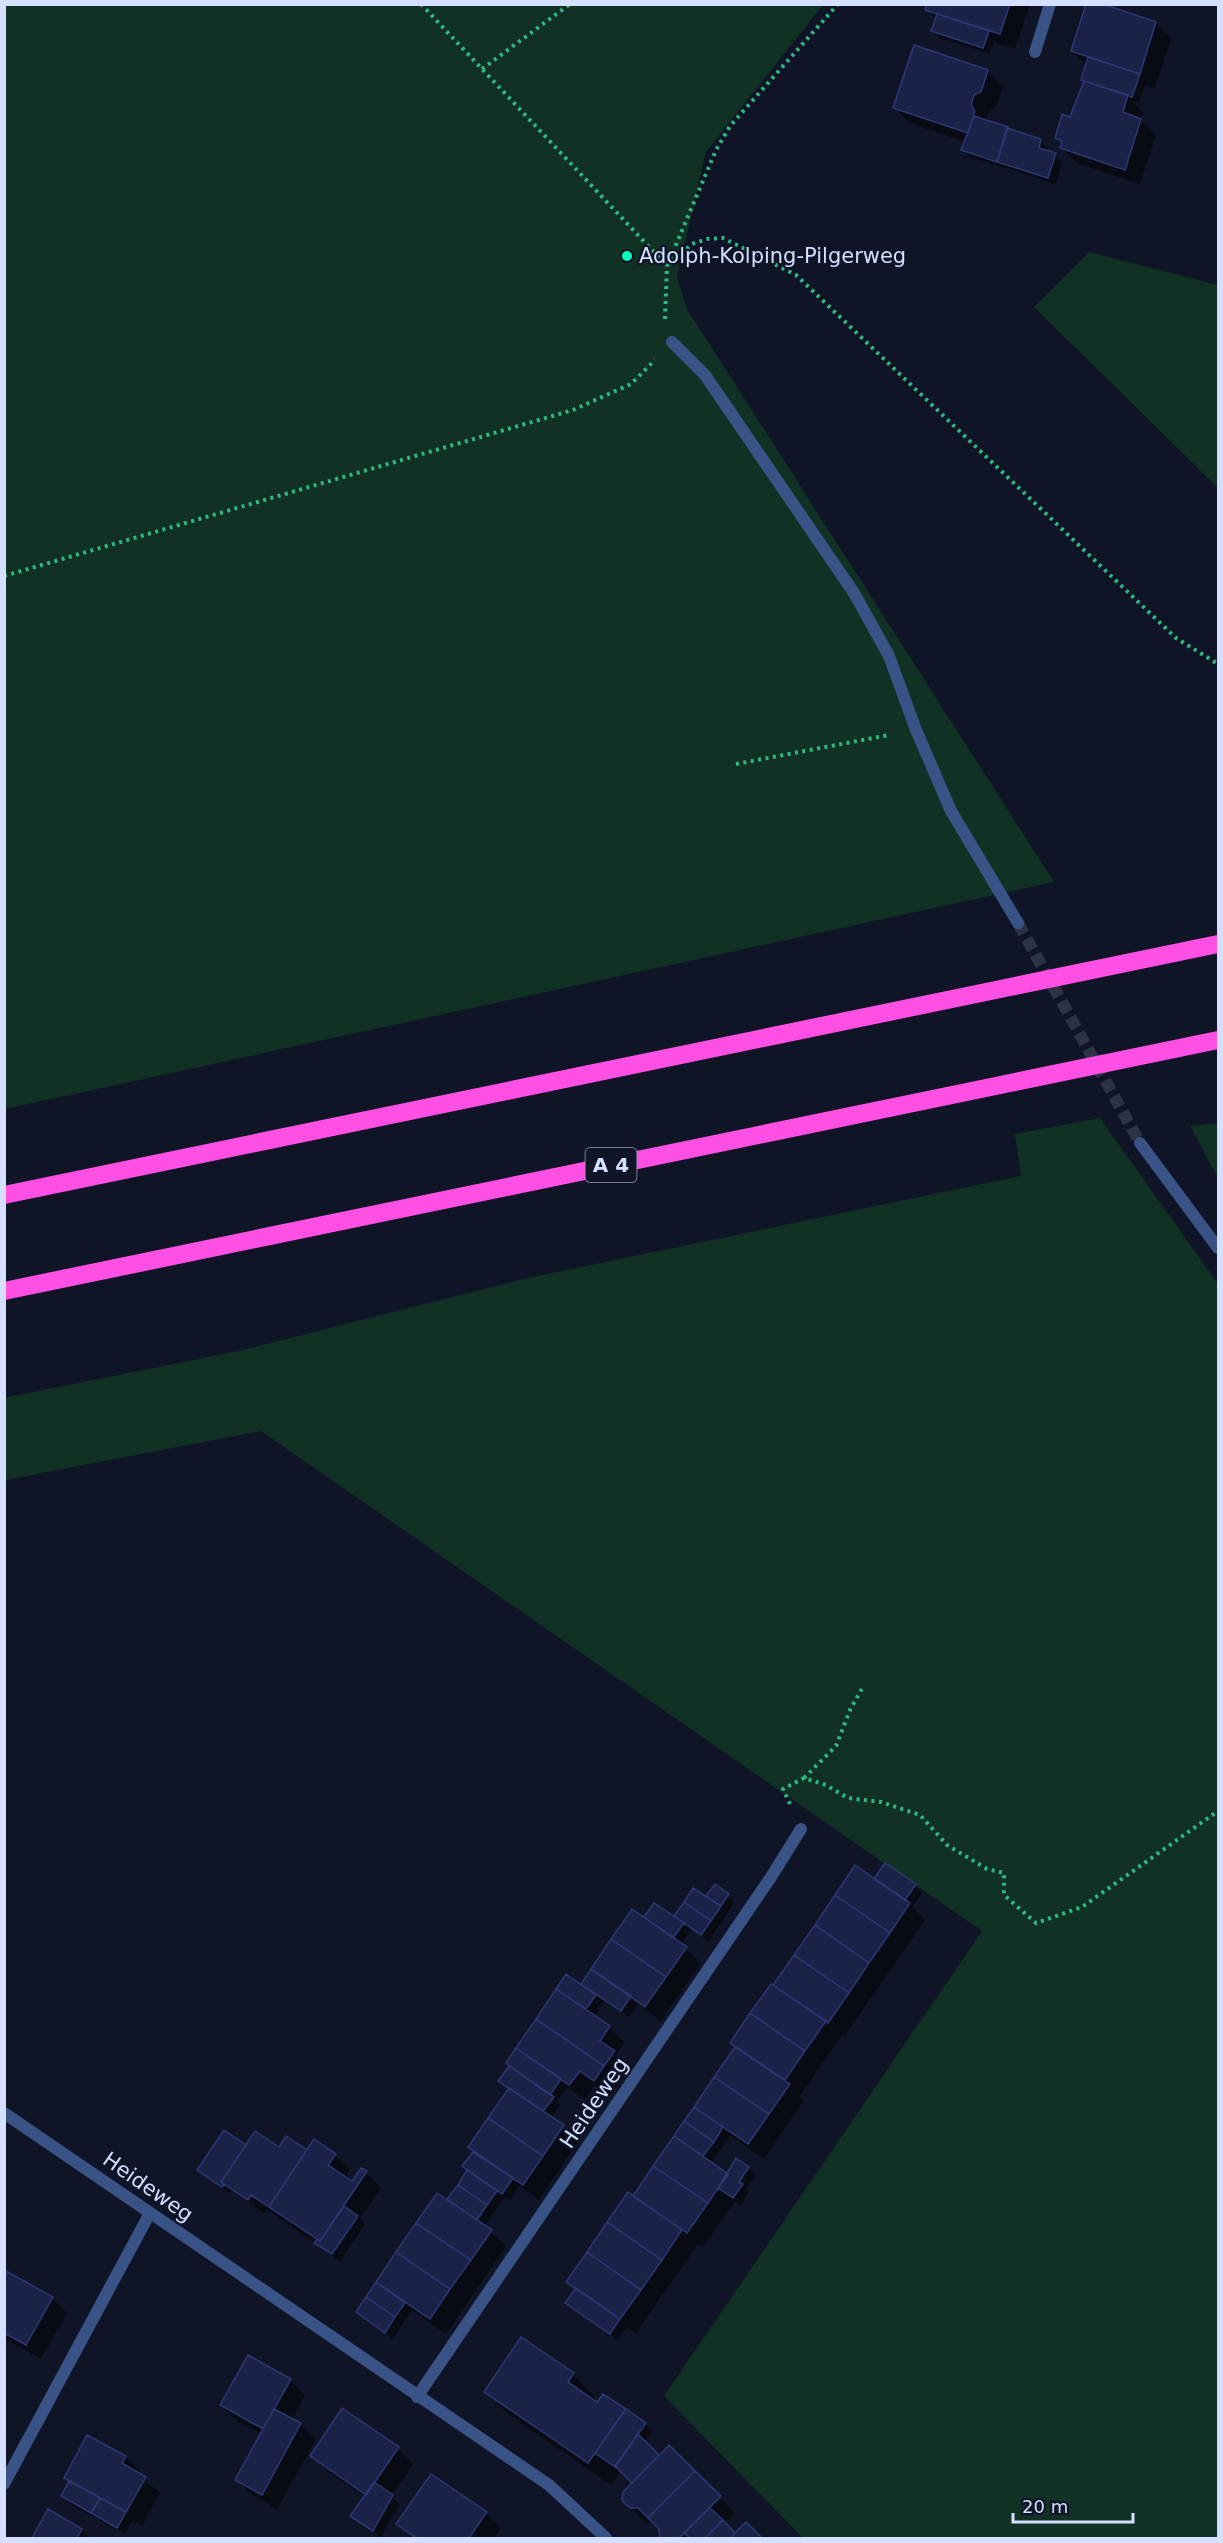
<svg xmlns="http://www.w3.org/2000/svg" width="1223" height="2543" viewBox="0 0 1223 2543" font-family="'DejaVu Sans',sans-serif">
<rect width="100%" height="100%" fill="#0f1427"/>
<path fill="#123125" d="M4,5H823L706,152L677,277L687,309L1054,882L5,1109Z
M1089,252L1218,285V488L1034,307Z
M1100,1118L1218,1284V2538H803L664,2396L982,1931L261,1431L5,1480L4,1398L238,1351L528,1278L1021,1176L1015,1134Z
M1218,1123V1178L1190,1126Z"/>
<path fill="#0007" d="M929,4H1030L1015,49L994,42L990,54L940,38L933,31L936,19L927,10Z
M1156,23L1171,39L1155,88L1145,85L1139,103L1131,100L1143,112L1140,120L1156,135L1140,184L1077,163L1062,148L1063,144L1056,138L1071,119L1086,82L1087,65L1072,51Z
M987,71L1003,87L996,107L989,111L986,120L1040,141L1048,148L1047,152L1055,155L1062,162L1056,184L970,157L963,150L966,142L910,123L895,108Z
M856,1867L875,1881L915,1886L922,1893L912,1907L925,1920L844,2037L842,2035L800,2096L804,2100L764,2159L730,2135L711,2164L728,2175L737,2160L748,2168L756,2175L746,2189L749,2192L741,2205L735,2201L703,2247L698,2244L636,2333L627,2327L618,2340L567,2303L576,2290L568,2282L633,2198L736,2048L732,2043L774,1988Z
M715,1886L735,1902L709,1941L692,1929L681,1944L701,1963L661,2021L638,2004L629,2017L604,2001L594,2017L609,2027L625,2043L616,2055L629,2068L610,2095L595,2085L585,2100L567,2087L557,2102L560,2105L551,2118L578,2142L539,2200L519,2186L510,2200L505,2197L484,2227L506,2246L446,2334L412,2310L393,2339L365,2319L357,2311L378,2281L455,2205L449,2199L469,2171L464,2166L474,2152L470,2147L510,2090L500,2081L511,2066L508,2063L567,1976L581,1986L632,1911L652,1923L646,1917L674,1918L693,1890L707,1898Z
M245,2146L335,2155L350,2170L345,2178L352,2183L366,2173L381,2188L360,2219L365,2224L340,2261L267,2209L264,2214L232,2190L230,2193L207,2177L199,2170Z
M4,2271L52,2298L67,2313L41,2359L4,2338Z
M573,2374L595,2397L593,2401L645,2424L652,2431L644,2442L659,2457L692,2527L721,2499L735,2513L724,2524L735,2535L746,2524L761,2538H662L660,2528L655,2523H646L624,2501L634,2483L621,2471L611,2485L508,2414L486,2391Z
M290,2380L305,2395L292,2420L300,2424L316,2440L277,2509L252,2495L237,2480L262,2434L237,2421L221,2405Z
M398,2449L413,2464L391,2496L399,2504L381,2537L352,2516L365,2497L327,2471L311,2456Z
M125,2457L141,2472L139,2475L160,2493L142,2526L132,2521L125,2534L70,2504L62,2496L70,2483L65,2478Z
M48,2511L81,2530L89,2538H33Z
M486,2513L501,2529L494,2538H412L398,2524Z"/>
<path fill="#1b2248" stroke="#2d3875" stroke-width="1.5" d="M927,4H1010L1000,34L925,10Z
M1086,4H1103L1156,22L1140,74L1071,51Z
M937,14L989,31L983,48L931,31Z
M914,45L988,70L981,92L974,95L971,104L975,111L968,133L893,108Z
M1088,57L1140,74L1132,97L1081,80Z
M1084,81L1128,95L1123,112L1141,119L1125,170L1060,148L1062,141L1055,138L1062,114L1070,117Z
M974,116L1008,127L997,162L961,150Z
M1007,128L1041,139L1039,148L1056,153L1048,178L997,162Z
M885,1863L916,1884L905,1900L874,1879Z
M855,1865L910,1903L890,1933L835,1895Z
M715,1884L729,1894L721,1906L706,1896Z
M693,1888L721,1906L711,1921L684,1902Z
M835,1895L890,1933L869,1963L815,1925Z
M684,1902L711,1921L701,1935L674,1916Z
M654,1903L684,1923L673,1938L644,1917Z
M632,1909L687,1947L666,1977L611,1939Z
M815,1925L869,1963L849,1993L794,1955Z
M611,1939L666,1977L645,2007L591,1969Z
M794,1955L849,1993L828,2023L773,1985Z
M591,1969L631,1996L621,2011L581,1984Z
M566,1974L596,1995L586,2009L556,1989Z
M771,1984L826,2021L805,2051L750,2013Z
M556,1989L610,2026L600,2041L615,2051L604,2066L536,2019Z
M750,2013L805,2051L785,2080L730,2043Z
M536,2019L604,2066L594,2081L580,2071L569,2085L516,2048Z
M735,2047L790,2084L769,2114L714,2077Z
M516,2048L561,2079L550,2095L506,2063Z
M509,2066L554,2097L543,2111L498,2081Z
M714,2077L769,2114L748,2144L694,2107Z
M509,2088L564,2125L543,2156L488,2118Z
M694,2107L723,2127L714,2142L684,2121Z
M488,2118L543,2156L523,2185L468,2147Z
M684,2121L714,2142L703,2156L674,2136Z
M224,2130L246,2145L221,2182L224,2184L222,2187L197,2170Z
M255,2131L279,2147L286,2136L307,2150L269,2207L251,2195L248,2200L221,2182Z
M674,2136L728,2174L708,2203L653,2166Z
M314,2139L336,2154L328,2165L352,2181L361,2168L367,2171L320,2241L269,2207Z
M473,2152L513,2178L502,2194L462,2166Z
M736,2158L749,2167L739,2182L743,2184L733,2198L718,2188Z
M653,2166L708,2203L687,2233L633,2196Z
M467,2170L497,2191L487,2205L458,2185Z
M458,2185L487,2205L477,2220L447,2199Z
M628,2192L682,2230L662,2260L607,2222Z
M437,2193L492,2230L471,2260L416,2223Z
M344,2206L358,2216L332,2254L314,2243L317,2239L320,2241Z
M607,2222L662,2260L641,2290L587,2252Z
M416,2223L471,2260L450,2289L396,2252Z
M396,2252L450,2289L430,2319L376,2282Z
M587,2252L641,2290L620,2319L566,2282Z
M4,2270L53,2297L26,2345L4,2333Z
M376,2282L405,2303L395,2317L366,2297Z
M576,2288L620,2319L610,2334L565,2303Z
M366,2297L395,2317L385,2333L356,2312Z
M521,2337L574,2373L568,2382L597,2402L603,2394L626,2409L588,2463L484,2392Z
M248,2355L291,2379L263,2429L220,2405Z
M342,2408L399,2447L366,2495L310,2456Z
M274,2409L301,2423L262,2495L235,2480Z
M626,2409L646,2423L615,2467L595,2453Z
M638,2434L659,2455L632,2483L615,2466Z
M87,2435L126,2456L122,2463L146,2477L126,2512L64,2478Z
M669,2445L695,2471L648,2518L638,2508H630L622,2501L623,2492Z
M695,2471L721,2496L679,2538H660L659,2529L648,2518Z
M431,2474L487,2512L469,2538H416L396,2524Z
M69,2481L100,2498L91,2513L61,2496Z
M374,2482L393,2495L373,2531L350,2516Z
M100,2498L126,2512L117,2528L91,2513Z
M710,2508L723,2520L705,2538H690L684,2533Z
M48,2509L82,2529L77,2538H32Z
M723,2520L735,2533L730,2538H705Z
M746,2522L762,2538H730Z"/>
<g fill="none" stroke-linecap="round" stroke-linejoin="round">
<path stroke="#2d3247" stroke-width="12" stroke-dasharray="12 6" stroke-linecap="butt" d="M1018,923L1140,1143"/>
<path stroke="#2eba7f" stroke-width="4" stroke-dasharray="3 4.5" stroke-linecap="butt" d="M421,4L667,266
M482,69L570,4
M670,264L692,244L707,239L723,238L796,275L1176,638L1218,664
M665,319L667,266L716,150L730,126L838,4
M4,576L573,410L631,384L655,360
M736,764L889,735
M804,1778L836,1746L850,1710L864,1685
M790,1804L783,1789L804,1778L826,1785L848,1798L881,1802L920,1815L947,1845L987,1869L1004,1873V1895L1036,1923L1082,1907L1218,1811"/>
<path stroke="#395387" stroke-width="12" d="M672,342L705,375L854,593L889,656L916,730L951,811L1018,923"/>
<path stroke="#395387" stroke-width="12" d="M1035,52L1050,4
M1140,1143L1218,1248
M4,2113L549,2485L606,2538
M417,2397L771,1877L801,1829
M4,2484L150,2213"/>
<path stroke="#ff50e3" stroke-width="18" d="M4,1195L1218,944
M4,1291L1218,1040"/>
</g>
<circle fill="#01ffbc" stroke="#0f1427" stroke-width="2" cx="627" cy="256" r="6"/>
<g text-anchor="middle" stroke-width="4.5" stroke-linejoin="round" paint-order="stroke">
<rect fill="#0f1427" stroke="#9aa2be" stroke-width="1.5" x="585.5" y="1148" width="51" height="34" rx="4.5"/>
<g font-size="20" font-weight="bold" fill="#d5dfff">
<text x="611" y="1172">A 4</text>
</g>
<g font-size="21" fill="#d5dfff" stroke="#0f1427" text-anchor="start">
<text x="639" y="263">Adolph-Kolping-Pilgerweg</text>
</g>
<g font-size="21" fill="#d5dfff" stroke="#0f1427">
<text transform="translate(594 2103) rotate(-56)" y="7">Heideweg</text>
<text transform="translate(148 2187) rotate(35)" y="7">Heideweg</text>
</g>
</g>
<rect width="1223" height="2543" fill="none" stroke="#d5dfff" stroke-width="12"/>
<path d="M1013 2513v9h120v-9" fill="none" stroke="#d5dfff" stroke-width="3"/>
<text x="1022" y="2513" font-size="18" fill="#d5dfff" stroke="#0f1427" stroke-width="4.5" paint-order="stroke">20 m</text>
</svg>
